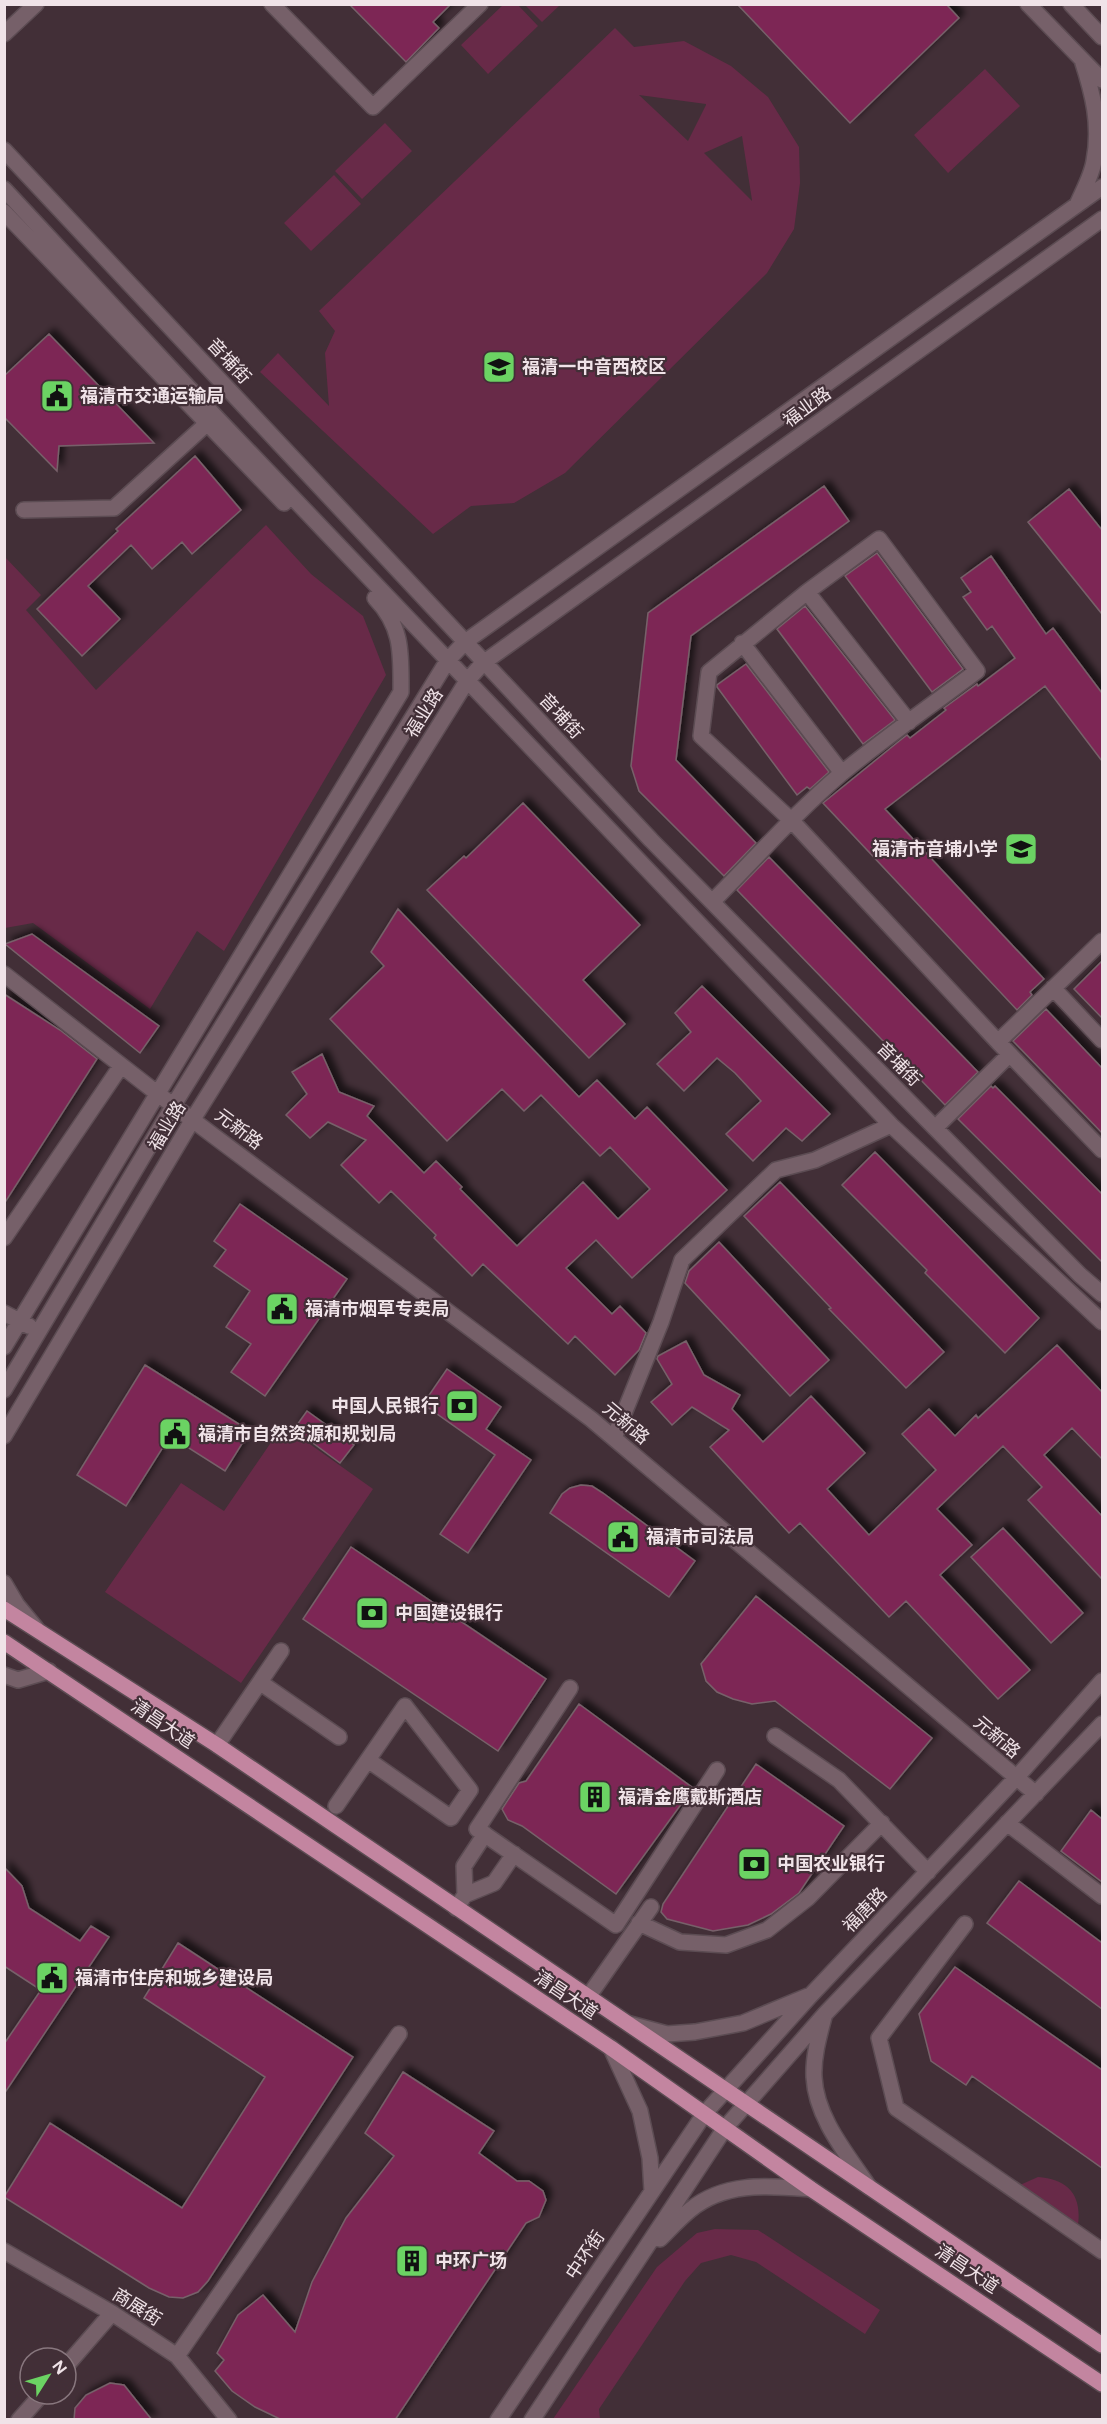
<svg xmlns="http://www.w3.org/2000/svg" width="1107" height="2424" viewBox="0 0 1107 2424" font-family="Figtree,'Noto Sans SC',sans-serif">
<defs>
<filter id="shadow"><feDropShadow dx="5.5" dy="-5.5" stdDeviation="3" flood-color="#0009"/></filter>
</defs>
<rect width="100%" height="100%" fill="#422f37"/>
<path fill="#682a48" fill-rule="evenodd" d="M503,5H518L538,26L488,74L461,45Z
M525,5H560L542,22Z
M615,28L634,47L684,41L731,66L768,97L799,147L800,183L794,229L767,273L565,473L514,503L471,506L433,534L260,372L278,353L329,406L325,353L335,331L319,311ZM639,95L706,104V105L688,141ZM742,136L752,200V201L704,153Z
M985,69L1020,106L948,173L914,135Z
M385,123L412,151L362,199L335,171Z
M334,175L361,204L311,251L284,223Z
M266,525L311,574L363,616L386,675L224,951L197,931L150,1009L33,923L5,928V557L41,595L26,610L96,690Z
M283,1425L373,1489L241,1683L105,1592L181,1483L224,1511Z
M1038,2177C1068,2179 1082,2195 1078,2225L1020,2185Z
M715,2229L758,2230L880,2310L865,2334L756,2262L731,2255L701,2263L685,2281L599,2409L600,2419H553L657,2267L697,2233Z"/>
<path fill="#7d2854" stroke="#77616a" stroke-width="1.5" filter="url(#shadow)" d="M349,4H451L433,22L439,28L406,62Z
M737,4H946L959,18L850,123Z
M49,334L154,443L59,446L57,471L4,417V376Z
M195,456L241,510L192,554L182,542L152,569L131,545L88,586L120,619L82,656L37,609L118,531L116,529Z
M824,486L849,521L691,636L676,760L756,843L724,876L639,791L631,766L648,613Z
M1069,489L1102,530V614L1028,522Z
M877,553L963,669L932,692L845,576Z
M991,556L1046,634L1053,628L1102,693V761L1045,686L885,809L1044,979L1030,992L1032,995L1017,1010L823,803L898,742L907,735L910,738L946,710L944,708L977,684L978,686L1015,658L992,626L987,630L963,597L971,592L961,578Z
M805,606L895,720L863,744L777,629Z
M746,664L829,772L810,789L807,787L797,795L717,687V685Z
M523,803L640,925L583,980L625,1024L589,1058L427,890L464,856L466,858Z
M769,857L978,1072L945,1105L737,890Z
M398,909L579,1097L597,1080L635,1119L647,1107L727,1190L632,1278L596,1240L566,1268L612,1314L620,1306L646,1333L639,1350L615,1375L575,1336L568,1344L483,1264L472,1276L434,1238L436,1235L391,1191L379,1203L341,1165L366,1140L328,1122L310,1138L286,1115L307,1094L292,1072L322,1054L339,1092L374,1106L367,1116L424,1173L436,1161L462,1187L460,1189L517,1246L583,1182L618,1219L650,1189L610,1147L600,1156L541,1095L524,1111L502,1089L447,1141L330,1019L384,966L371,952Z
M32,934L159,1026L140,1053L5,944Z
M1102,961V1018L1074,989Z
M702,986L830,1114L802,1141L786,1128L753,1161L726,1134L761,1101L735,1073L717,1058L684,1091L657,1064L691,1032L675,1013Z
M4,994L60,1030L97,1059L4,1204Z
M1046,1009L1102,1068V1133L1013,1041Z
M991,1086L993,1088L995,1086L1102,1194V1262L958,1119Z
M875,1152L1039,1318L1005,1353L925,1273L927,1270L842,1185Z
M780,1182L944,1352L906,1388L829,1309L831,1308L744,1216Z
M240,1204L347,1279L265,1396L231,1372L251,1344L226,1327L250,1291L214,1266L226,1250L214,1241Z
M719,1242L829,1360L790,1396L685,1283L689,1271Z
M686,1341L704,1375L740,1395L732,1409L763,1442L811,1396L865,1453L827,1489L869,1535L936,1470L902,1434L929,1409L955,1436L976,1415L978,1418L1057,1345L1102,1392V1459L1072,1428L1044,1455L1102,1516V1579L1028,1500L1042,1487L1003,1446L937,1509L972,1545L940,1575L1030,1670L998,1699L906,1601L889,1617L800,1523L789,1533L710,1447L729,1430L692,1407L672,1425L651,1402L672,1384L657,1359L658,1356Z
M145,1365L250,1431L225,1471L170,1436L126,1506L77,1475Z
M447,1369L501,1407L486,1429L531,1460L468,1553L440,1534L495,1455L423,1404Z
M307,1411L354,1445L340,1463L294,1429Z
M581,1485L592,1486L603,1493L695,1561L669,1597L550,1513L562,1494L570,1488Z
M1003,1528L1083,1613L1051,1643L971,1557Z
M351,1547L546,1679L498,1751L303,1619Z
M756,1596L932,1738L890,1789L775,1701L752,1704L733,1699L717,1692L706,1681L701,1664Z
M579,1704L693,1788L616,1894L522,1826L508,1820L502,1809L519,1783L526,1781Z
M756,1764L844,1826L799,1893L771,1914L748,1925L713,1931L667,1919L661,1912L663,1904Z
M1091,1810L1102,1819V1882L1061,1851Z
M4,1867L22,1886L29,1908L80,1941L91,1926L109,1937L4,2094V2044L41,1990L4,1966Z
M1019,1881L1102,1943V2009L987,1923Z
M178,1943L353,2057L208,2281L198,2292L183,2298L169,2297L149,2288L4,2197L50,2123L182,2208L265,2077L144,1998Z
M955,1967L1102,2070V2168L972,2076L966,2085L931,2061L919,2014Z
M403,2072L494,2131L479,2153L517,2181H529L543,2191L546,2200L539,2217L526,2223L395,2420H282L255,2407L232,2391L215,2371L224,2360L217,2353L238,2315L263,2295L295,2332L312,2282L346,2218L394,2156L365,2133Z
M110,2383L124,2385L152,2420H74L75,2408L86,2395Z"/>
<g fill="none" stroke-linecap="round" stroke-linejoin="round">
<g stroke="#5c4c53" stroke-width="18">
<path id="minor" d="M272,4L373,107L480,4
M1028,4L1102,80
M1071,4L1102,37
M4,34L36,4
M4,150L651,840L1080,1275L1102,1294
M4,189L215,416L891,1125L1102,1322
M1077,205C1083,191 1092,175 1094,161C1101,125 1093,94 1082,60
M4,212L284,503
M24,510L114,508L213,418
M807,592L909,722
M742,643L842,773
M712,902C755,859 796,812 842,773C886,737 932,705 977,671L879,539L807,592L709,672L701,736L792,821L998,1042L1102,941
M4,974L158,1094L591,1419L1036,1794
M1053,988L1102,1040
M998,1042L1102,1150
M935,1128L1009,1055
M4,1238L121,1066
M4,1313L29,1326
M4,1347L401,692C401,654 403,627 375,598
M4,1390L173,1106L448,660L465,642L1102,187
M4,1436L193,1119L467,681L483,663L1102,219
M614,1438L661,1322L682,1260L776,1170L815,1160L891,1125
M4,1583L17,1605L36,1628
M4,1675L18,1680L49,1671
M261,1683L339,1737
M570,1688L477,1829L616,1925L717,1770
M775,1736L839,1780L928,1872
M217,1745L281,1651
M336,1806L405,1706L470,1790L451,1818L368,1760
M1007,1823L1102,1896
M465,1895L464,1866L485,1834
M456,1908L465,1895L494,1883L514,1854
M639,1923L680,1942L726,1945L767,1930L808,1898L882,1823
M965,1924L879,2038L896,2108L1102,2251
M588,1997L651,1907
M824,2017C819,2036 813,2057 814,2077C816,2118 847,2154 869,2187
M630,2024L667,2034L695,2032L743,2023L808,1996
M611,2048L640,2111L650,2158L652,2191
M660,2239C670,2229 679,2219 690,2210C725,2181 770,2186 811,2189
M4,2251L112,2313L177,2356L229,2420
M177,2356L399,2034
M66,2366L112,2313
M19,2420L42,2394
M498,2420L705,2113L811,1995L1016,1778L1102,1681
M532,2420L725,2128L825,2014L1102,1724"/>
</g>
<g stroke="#5c4c53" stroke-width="18">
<path id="major" d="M4,1609L217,1745L1102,2345
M4,1642L611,2048L811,2189L1102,2384"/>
</g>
<use href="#minor" stroke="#766069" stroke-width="15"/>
<use href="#major" stroke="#c385a0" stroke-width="15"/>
</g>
<defs>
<g id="school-square" transform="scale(1.725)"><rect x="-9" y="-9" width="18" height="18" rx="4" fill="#6bd363" stroke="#422f37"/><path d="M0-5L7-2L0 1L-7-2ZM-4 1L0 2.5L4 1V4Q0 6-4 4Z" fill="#111"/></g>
<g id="civic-square" transform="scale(1.725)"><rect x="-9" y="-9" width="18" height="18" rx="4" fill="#6bd363" stroke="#422f37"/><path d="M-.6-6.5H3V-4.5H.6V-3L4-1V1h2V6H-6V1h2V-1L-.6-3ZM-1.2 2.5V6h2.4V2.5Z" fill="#111"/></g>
<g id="bank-square" transform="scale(1.725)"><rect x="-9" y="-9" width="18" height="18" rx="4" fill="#6bd363" stroke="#422f37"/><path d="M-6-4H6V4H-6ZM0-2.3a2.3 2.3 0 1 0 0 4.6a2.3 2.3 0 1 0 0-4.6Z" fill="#111"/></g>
<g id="building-square" transform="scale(1.725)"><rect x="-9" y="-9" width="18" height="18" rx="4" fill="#6bd363" stroke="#422f37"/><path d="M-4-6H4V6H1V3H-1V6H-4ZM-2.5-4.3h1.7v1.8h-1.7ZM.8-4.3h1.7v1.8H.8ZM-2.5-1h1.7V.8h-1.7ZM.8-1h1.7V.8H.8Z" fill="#111"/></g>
</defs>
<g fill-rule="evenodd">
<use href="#school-square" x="499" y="367"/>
<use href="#civic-square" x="57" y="396"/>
<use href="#school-square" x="1021" y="849"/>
<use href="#civic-square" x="282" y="1309"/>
<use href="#bank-square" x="462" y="1406"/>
<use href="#civic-square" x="175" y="1434"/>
<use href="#civic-square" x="623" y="1537"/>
<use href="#bank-square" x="372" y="1613"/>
<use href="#building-square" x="595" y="1797"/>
<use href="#bank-square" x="754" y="1864"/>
<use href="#civic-square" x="52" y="1978"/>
<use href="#building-square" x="412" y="2261"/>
</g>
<g text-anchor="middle" stroke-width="4.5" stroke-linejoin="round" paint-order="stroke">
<g font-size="18" fill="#f0e3e8" stroke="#422f37">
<text transform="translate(229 361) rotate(47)" y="6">音埔街</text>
<text transform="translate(807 407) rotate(-36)" y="6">福业路</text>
<text transform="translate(424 713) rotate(-58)" y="6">福业路</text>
<text transform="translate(561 716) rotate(47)" y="6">音埔街</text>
<text transform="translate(899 1064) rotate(45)" y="6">音埔街</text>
<text transform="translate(167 1126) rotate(-59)" y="6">福业路</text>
<text transform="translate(239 1129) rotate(37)" y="6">元新路</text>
<text transform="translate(626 1423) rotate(40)" y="6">元新路</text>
<text transform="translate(163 1724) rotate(34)" y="6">清昌大道</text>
<text transform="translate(997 1737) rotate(40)" y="6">元新路</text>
<text transform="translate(865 1910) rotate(-46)" y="6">福唐路</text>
<text transform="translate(566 1995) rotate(34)" y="6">清昌大道</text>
<text transform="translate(585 2255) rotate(-56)" y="6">中环街</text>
<text transform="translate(967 2269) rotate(34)" y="6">清昌大道</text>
<text transform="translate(137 2307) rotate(32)" y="6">商展街</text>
</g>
<g font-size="18" font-weight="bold" fill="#f0e3e8" stroke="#422f37" text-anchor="start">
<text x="522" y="373">福清一中音西校区</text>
<text x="80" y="402">福清市交通运输局</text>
<text x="998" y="855" text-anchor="end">福清市音埔小学</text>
<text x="305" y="1315">福清市烟草专卖局</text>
<text x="439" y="1412" text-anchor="end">中国人民银行</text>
<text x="198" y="1440">福清市自然资源和规划局</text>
<text x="646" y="1543">福清市司法局</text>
<text x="395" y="1619">中国建设银行</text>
<text x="618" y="1803">福清金鹰戴斯酒店</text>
<text x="777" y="1870">中国农业银行</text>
<text x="75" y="1984">福清市住房和城乡建设局</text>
<text x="435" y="2267">中环广场</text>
</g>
</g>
<rect width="1107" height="2424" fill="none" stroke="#f0e3e8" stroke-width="12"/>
<g transform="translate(48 2376) rotate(53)"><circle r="28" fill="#422f37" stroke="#88777e" stroke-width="1.5"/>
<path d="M0-4.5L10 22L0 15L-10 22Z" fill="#6bd363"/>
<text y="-9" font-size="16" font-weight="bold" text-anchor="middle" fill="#f0e3e8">N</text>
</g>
</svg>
